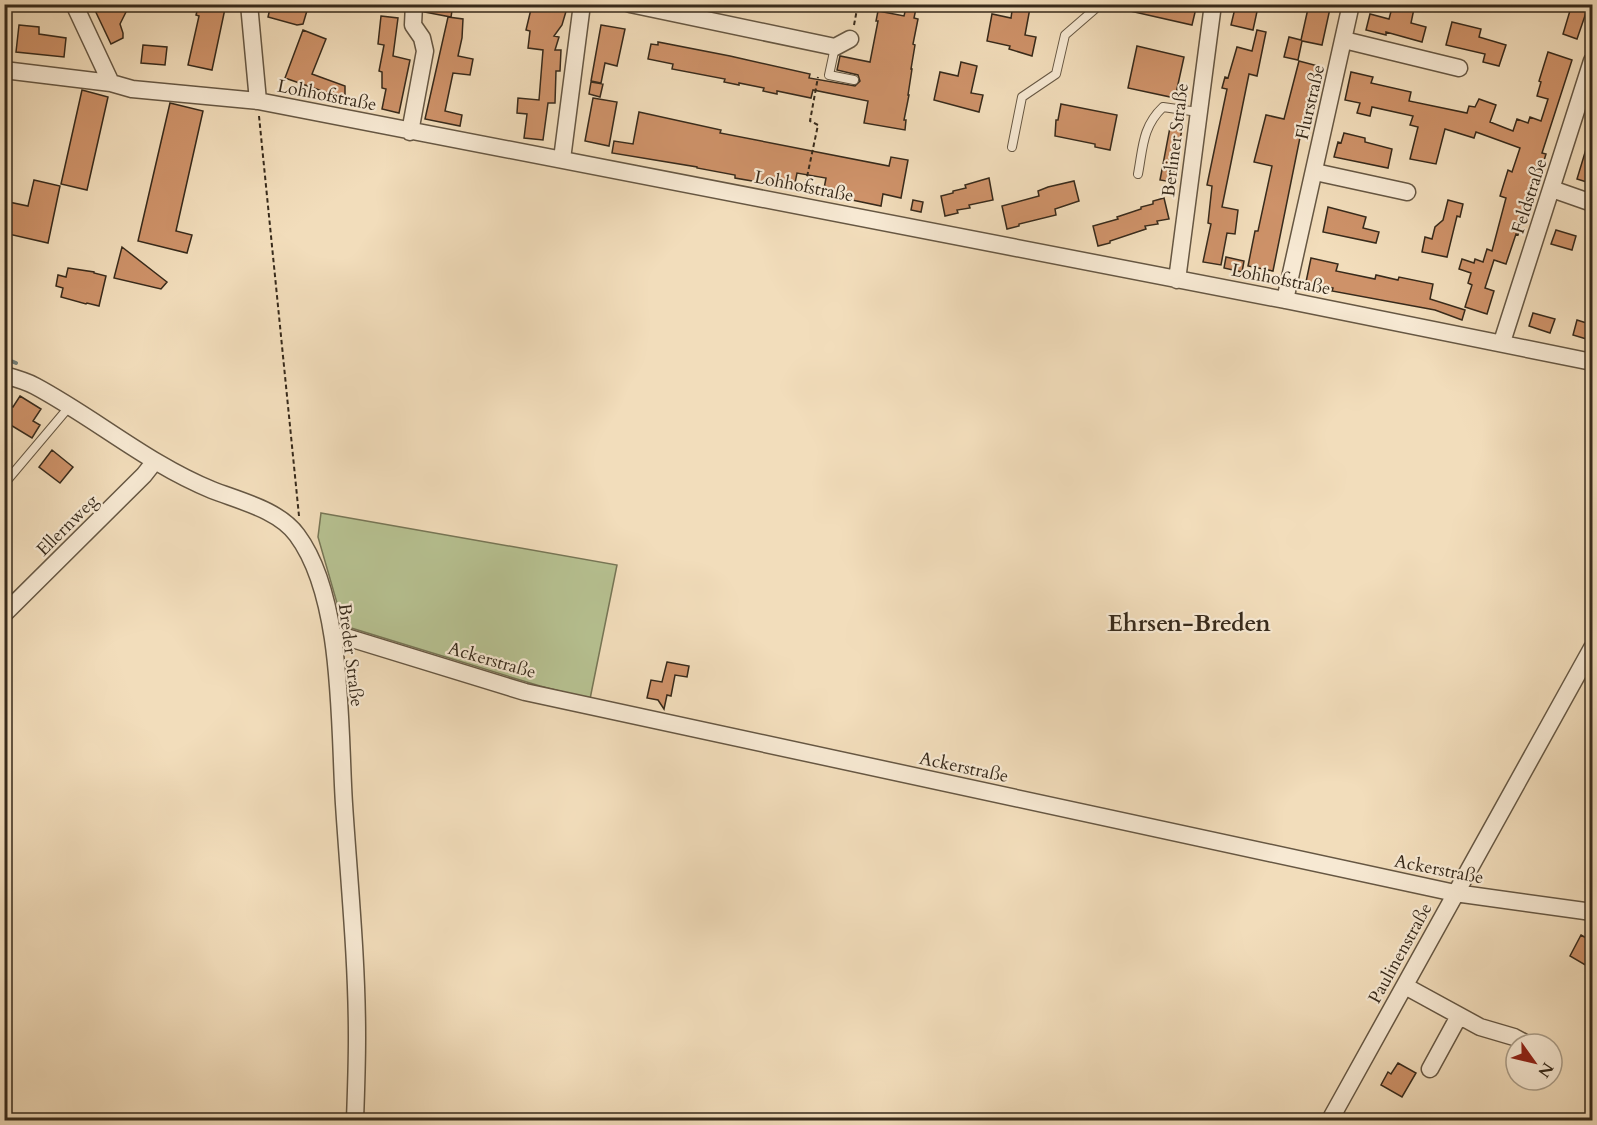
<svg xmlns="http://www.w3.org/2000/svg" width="1597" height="1125" viewBox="0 0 1597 1125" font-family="Cardo,serif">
<rect width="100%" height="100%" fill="#f2ddbb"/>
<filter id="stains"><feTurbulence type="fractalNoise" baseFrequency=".00333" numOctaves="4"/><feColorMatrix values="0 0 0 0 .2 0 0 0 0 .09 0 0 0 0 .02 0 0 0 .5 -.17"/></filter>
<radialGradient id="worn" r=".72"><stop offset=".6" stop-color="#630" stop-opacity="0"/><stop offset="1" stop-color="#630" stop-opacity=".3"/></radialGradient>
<path fill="#b7c292" stroke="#777656" stroke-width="1.5" d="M321,513L617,565L590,699L540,686L348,627L341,617L318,537Z"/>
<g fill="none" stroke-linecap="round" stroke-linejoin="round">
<path stroke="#74807a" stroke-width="4" d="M4,60L11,4
M4,358L16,363
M4,396L11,386"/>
</g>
<path fill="#ce9269" stroke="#372a1b" stroke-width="1.5" d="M92,4H130L120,24L123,33V38L111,44Z
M199,4H226L212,70L188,65L199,16L196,15Z
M271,4H309L303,24L297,25L268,17Z
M424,4H453L451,17L424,12Z
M907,4H917L914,18L918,19L913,44L915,45L911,69H912L908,95H909L904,120H906L905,130L864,123L868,101L813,90L811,98L777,91V94L763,91L764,88L739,83V85L724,82L725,79L672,69L673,64L648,59L651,44L658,45V42L730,56L810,74L809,78L855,86L860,81L858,75L837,70L840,56L870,62L878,21H876L878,11L904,16Z
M1013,4L1030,8L1025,35L1036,37L1032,56L1009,49L1010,46L987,41L992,14L1011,18Z
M1122,4H1197L1192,25L1121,9Z
M1236,4L1258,7L1253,30L1231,25Z
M1309,4H1331L1322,45L1302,41L1298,60L1284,57L1289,37L1301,40Z
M1393,4H1415L1411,23L1426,27L1422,42L1386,32V35L1366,30L1370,14L1389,19Z
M1572,4H1589L1577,39L1563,34Z
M532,5L554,11L555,5L567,8L562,25L554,36L559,37L555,50H561L560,71H556L555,103H548L543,140L524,138L527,114L517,113L518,98L539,100L543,50L528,48L530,31L526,30Z
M381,16L398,18L393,56L410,60L399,113L382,109L386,89L382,88V72L379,71L384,45L378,44Z
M448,17L463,19L462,38L458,56L473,59L470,75L453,73L445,111L462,115L460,126L425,119Z
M1452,22L1481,29L1479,37L1506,45L1499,66L1483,62L1485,54L1446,45Z
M19,25L39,27V34L66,38L64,57L16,52Z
M601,25L625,29L617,66L605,63L601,83L591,81Z
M303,30L326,39L312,74L345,86V99L285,78Z
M1257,30L1266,32L1257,76L1249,74L1222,207L1238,210L1235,234L1227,233L1221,265L1203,262L1211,224L1208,223L1212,186L1207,185L1227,89L1222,88L1225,77L1228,78L1237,47L1252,51Z
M143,45L167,47L165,65L141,63Z
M1137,46L1184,57L1175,98L1128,88Z
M1548,52L1572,60L1542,153L1546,154L1538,180L1534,179L1518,235L1516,234L1506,264L1494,260L1485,288L1494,291L1487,314L1465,307L1472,285L1468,283L1471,273L1459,269L1462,259L1474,263L1475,259L1483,262L1487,249L1492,251L1506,198L1500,196L1508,170L1512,172L1520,148L1476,132L1474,138L1445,129L1436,164L1410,159L1418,127L1410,125L1413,116L1372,107L1370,116L1357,113L1360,103L1345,100L1351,72L1373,77L1371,83L1411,92L1409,101L1467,113L1469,106L1475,107L1479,99L1496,105L1490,122L1513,131L1517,119L1528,123L1530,117L1541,121L1548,99L1537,96L1541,82L1539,81Z
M1299,61L1318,66L1313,89L1310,88L1273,271L1248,266L1255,231H1258L1272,166L1254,162L1266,115L1284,119Z
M961,62L977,66L971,93L983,95L979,112L934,100L940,72L958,76Z
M591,82L603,84L600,97L589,94Z
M82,90L108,97L87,190L61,184Z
M593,98L617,102L609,146L585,141Z
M170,103L203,111L176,231L192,235L187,253L138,241Z
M1061,104L1117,115L1110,150L1095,147V144L1055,136L1056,120H1058Z
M639,112L721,130L720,133L889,166L891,157L908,160L901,198L883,194L881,206L823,194L826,178L797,173L794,188L735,178V175L697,168V167L612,153L614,141L633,144Z
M1171,122L1183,124L1172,182L1160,180Z
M1344,133L1365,138V142L1392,149L1388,168L1334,157L1338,142L1341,143Z
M1590,136H1593V184L1577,179Z
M989,178L993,200L969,205L970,208L957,210L958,213L945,216L941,196L953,193V191L966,188L965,185Z
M34,180L60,186L48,243L4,233V201L28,206Z
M1074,181L1079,201L1055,209L1056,215L1019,224V226L1007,229L1002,206L1039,196L1038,191L1048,187Z
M1164,198L1169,219L1157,221L1158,224L1145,226L1146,229L1110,241V243L1098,246L1093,226L1118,219L1117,217L1141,209V207L1153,204V201Z
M913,200L923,202L921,212L911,210Z
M1448,200L1463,204L1460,217L1457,216L1447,257L1422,252L1425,237L1432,239L1435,227L1443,220Z
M1328,207L1366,217L1363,228L1379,232L1376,243L1323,232Z
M1556,230L1576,236L1572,250L1551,244Z
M122,247L167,282L161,289L114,278Z
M1226,257L1244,261L1242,272L1224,268Z
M1311,258L1338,264L1336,271L1375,279L1376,275L1398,280L1399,277L1433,284L1430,299L1465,310L1462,320L1435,310L1332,291L1333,288L1306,282Z
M68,268L94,272V273L106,276L99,306L87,303L86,304L61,297L63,288L56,286L58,275L66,277Z
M1533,313L1555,319L1550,333L1529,326Z
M1577,320L1593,325V341L1573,335Z
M20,396L41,409L33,421L40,425L32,438L4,421V402L13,407Z
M52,450L73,467L60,483L39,467Z
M667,662L689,666L687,677L675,675L671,696L667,695L664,709L658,700L647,698L651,680L662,682Z
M1581,935L1593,942V955L1587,966L1570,956Z
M1398,1063L1416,1073L1402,1097L1381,1085L1388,1072L1391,1074Z"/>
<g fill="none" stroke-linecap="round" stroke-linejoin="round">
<g stroke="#665743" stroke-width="10">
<path id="service" d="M835,47L829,75L854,80
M1012,147L1022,97L1056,74L1065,35L1095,9L1096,4
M1138,174C1143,148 1142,127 1163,107L1198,112
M4,484L69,407"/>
</g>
<g stroke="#665743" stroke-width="19">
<path id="minor" d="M74,4L111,83
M249,4L258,101
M630,4L835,47L850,39
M1344,40L1459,68
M4,70L111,83L132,89L258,101L1285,300L1592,362
M410,132L425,51L422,38L413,25L414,4
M562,159L582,4
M1315,172L1407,192
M1552,189L1592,203
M1177,280L1213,4
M1285,300L1351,4
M1502,342L1592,61
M4,375C15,378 26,381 35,386C95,418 148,464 212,490C240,501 279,510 297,535C344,598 339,728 344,804C349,881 357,959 357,1037C357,1064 356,1093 355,1120
M4,614L144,475L155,461
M333,637H346L525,692L1455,893L1592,912
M1405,986L1480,1027L1514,1037L1527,1044
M1430,1069L1459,1016
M1330,1120L1592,648"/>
</g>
<path stroke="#372a1b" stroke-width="2" stroke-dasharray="4.5 3" stroke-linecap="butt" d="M854,25L858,4
M259,116L299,516
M804,191L818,125L810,121L818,77"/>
<use href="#service" stroke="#f7e9d3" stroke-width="8"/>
<use href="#minor" stroke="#f7e9d3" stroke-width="16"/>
</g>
<g text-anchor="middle" stroke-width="4.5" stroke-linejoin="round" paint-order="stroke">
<g font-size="18" fill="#372a1b" stroke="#f7e9d3">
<text transform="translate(327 95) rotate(11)" y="6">Lohhofstraße</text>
<text transform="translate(1310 102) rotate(-77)" y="6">Flurstraße</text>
<text transform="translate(1175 140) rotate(-83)" y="6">Berliner Straße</text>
<text transform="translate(804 186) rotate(11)" y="6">Lohhofstraße</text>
<text transform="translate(1529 196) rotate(-72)" y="6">Feldstraße</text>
<text transform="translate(1281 279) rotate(11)" y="6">Lohhofstraße</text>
<text transform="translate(67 525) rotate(-45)" y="6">Ellernweg</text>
<text transform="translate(351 655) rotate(83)" y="6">Breder Straße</text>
<text transform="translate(492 660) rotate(16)" y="6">Ackerstraße</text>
<text transform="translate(964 767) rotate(12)" y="6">Ackerstraße</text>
<text transform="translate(1439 869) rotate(11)" y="6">Ackerstraße</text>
<text transform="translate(1400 953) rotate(-61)" y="6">Paulinenstraße</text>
</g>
<g font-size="24" font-weight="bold" fill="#372a1b" stroke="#f7e9d3">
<text x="1189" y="631">Ehrsen-Breden</text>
</g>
</g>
<rect width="1597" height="1125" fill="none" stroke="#f2ddbb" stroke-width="24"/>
<rect x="6" y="6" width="1585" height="1113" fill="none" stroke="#372a1b" stroke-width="3"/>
<rect x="12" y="12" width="1573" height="1101" fill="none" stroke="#372a1b" stroke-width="1.5"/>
<g transform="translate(1534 1062) rotate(124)"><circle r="28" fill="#f7e9d3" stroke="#aa9d89" stroke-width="1.5"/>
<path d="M0-4.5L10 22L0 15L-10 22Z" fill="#8f2418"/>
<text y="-9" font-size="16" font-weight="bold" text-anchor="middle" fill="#372a1b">N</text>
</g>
<rect width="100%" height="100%" filter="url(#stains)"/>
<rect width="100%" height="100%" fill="url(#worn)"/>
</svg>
